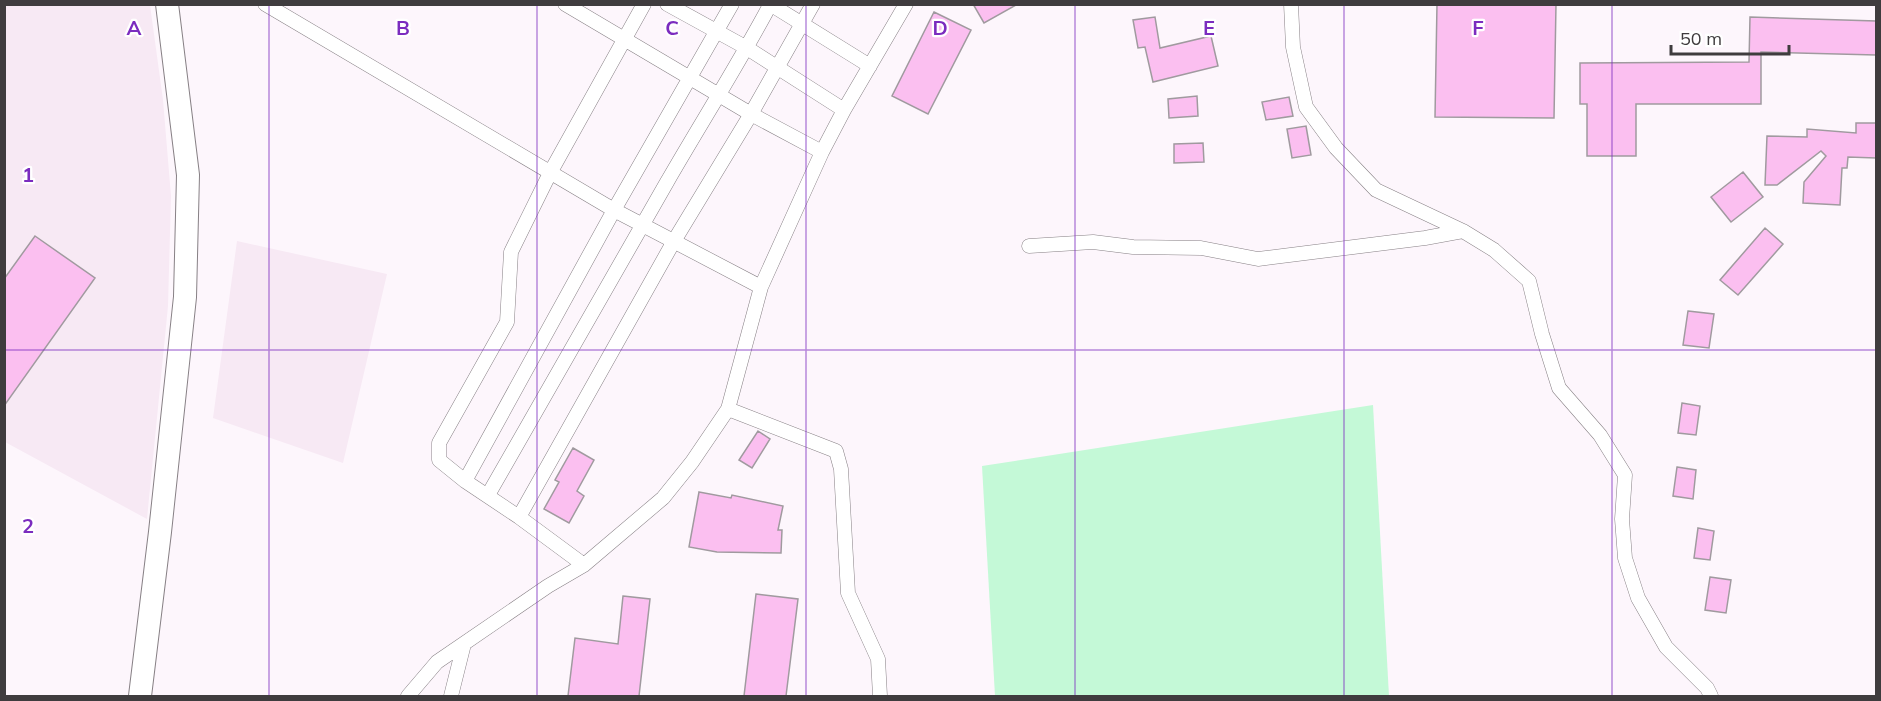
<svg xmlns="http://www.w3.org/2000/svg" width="1881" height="701" viewBox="0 0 1881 701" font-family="Mulish,sans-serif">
<rect width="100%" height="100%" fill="#fdf6fc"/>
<path fill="#f7e9f4" d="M4,5H150L163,100L171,196L168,306L147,519L5,442Z
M237,241L387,274L343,463L213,418Z"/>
<path fill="#c4f9d7" d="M1373,405L1389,696H995L982,466Z"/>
<path fill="#fbbff0" stroke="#a09a9f" stroke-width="1.5" d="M973,4H1018L984,23Z
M1437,4H1556L1554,118L1435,117Z
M934,12L971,30L928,114L892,96Z
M1155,17L1160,48L1211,36L1218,66L1153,82L1145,47L1138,48L1133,20Z
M1750,17L1876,21V55L1761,52V104H1636V156H1587V104H1580V63L1749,62Z
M1197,96L1198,116L1169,118L1168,99Z
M1289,97L1293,116L1266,120L1262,102Z
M1856,123H1876V158L1848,157L1847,168H1842L1840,205L1803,203L1804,182L1826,156L1821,151L1777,185H1765L1767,136L1807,137V129L1856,133Z
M1306,126L1311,155L1292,158L1287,129Z
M1203,143L1204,162L1174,163V144Z
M1743,172L1763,197L1731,222L1711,197Z
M1765,228L1783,244L1738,295L1720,280Z
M35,236L95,278L4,406V279Z
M1688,311L1714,314L1709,348L1683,345Z
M1682,403L1700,406L1696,435L1678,433Z
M758,431L770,439L752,468L739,460Z
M573,448L594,460L577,491L584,496L569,523L544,509L559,482L555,480Z
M1677,467L1696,470L1693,499L1673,496Z
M699,492L731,498L732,495L783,506L778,530H782L781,553L717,552L689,547Z
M1698,528L1714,531L1710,560L1694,558Z
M1710,577L1731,580L1726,613L1705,610Z
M756,594L798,599L786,696H744Z
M623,596L650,599L639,696H568L575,638L618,644Z"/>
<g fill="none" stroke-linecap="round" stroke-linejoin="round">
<g stroke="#878085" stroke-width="15">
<path id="minor" d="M265,4L614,210L761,287
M565,4L751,114L822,152
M667,4L747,48L844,110
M770,4L870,66
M1291,4L1293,47L1306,107L1336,148L1376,190L1463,231L1494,250L1529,281L1542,334L1559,388L1600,435L1625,475L1622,519L1625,558L1638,598L1666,647L1707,688L1711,696
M1029,246L1093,242L1133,247L1201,248L1258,259L1425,238L1463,231
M728,409L836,451L841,469L848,593L878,659L880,696
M465,481L614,210L732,4
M488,495C548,391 607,286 667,182C701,123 738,65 770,5
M519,517L674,241L751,114L813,4
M584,565L519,517L465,481L439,460V443L507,322L511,252L550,173L644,4
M408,696L437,662L548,586L584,565L663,498L692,462L728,409L761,287L822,152L844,110L906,4
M451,696L464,644"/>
</g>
<g stroke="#878085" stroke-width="24">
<path id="primary" d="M140,696L160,532L185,297L188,175L167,4"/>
</g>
<use href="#minor" stroke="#fff" stroke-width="14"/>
<use href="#primary" stroke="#fff" stroke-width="22"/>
</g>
<path fill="none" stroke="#7b2cbf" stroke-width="1.5" stroke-opacity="0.55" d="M269,4V696M537,4V696M806,4V696M1075,4V696M1344,4V696M1612,4V696M4,350H1876"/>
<g font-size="20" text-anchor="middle" font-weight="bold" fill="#7b2cbf" stroke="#fff" stroke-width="4.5" stroke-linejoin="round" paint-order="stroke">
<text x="134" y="35">A</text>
<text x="403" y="35">B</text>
<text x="672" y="35">C</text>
<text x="940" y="35">D</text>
<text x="1209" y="35">E</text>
<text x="1478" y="35">F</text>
<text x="28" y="182">1</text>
<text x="28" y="533">2</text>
</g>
<rect width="1881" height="701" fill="none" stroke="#3f3c3e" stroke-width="12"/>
<path d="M1671 45v9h118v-9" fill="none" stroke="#3f3c3e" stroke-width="3"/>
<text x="1680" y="45" font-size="18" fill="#3f3c3e" stroke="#ffffff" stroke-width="4.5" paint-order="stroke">50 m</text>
</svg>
